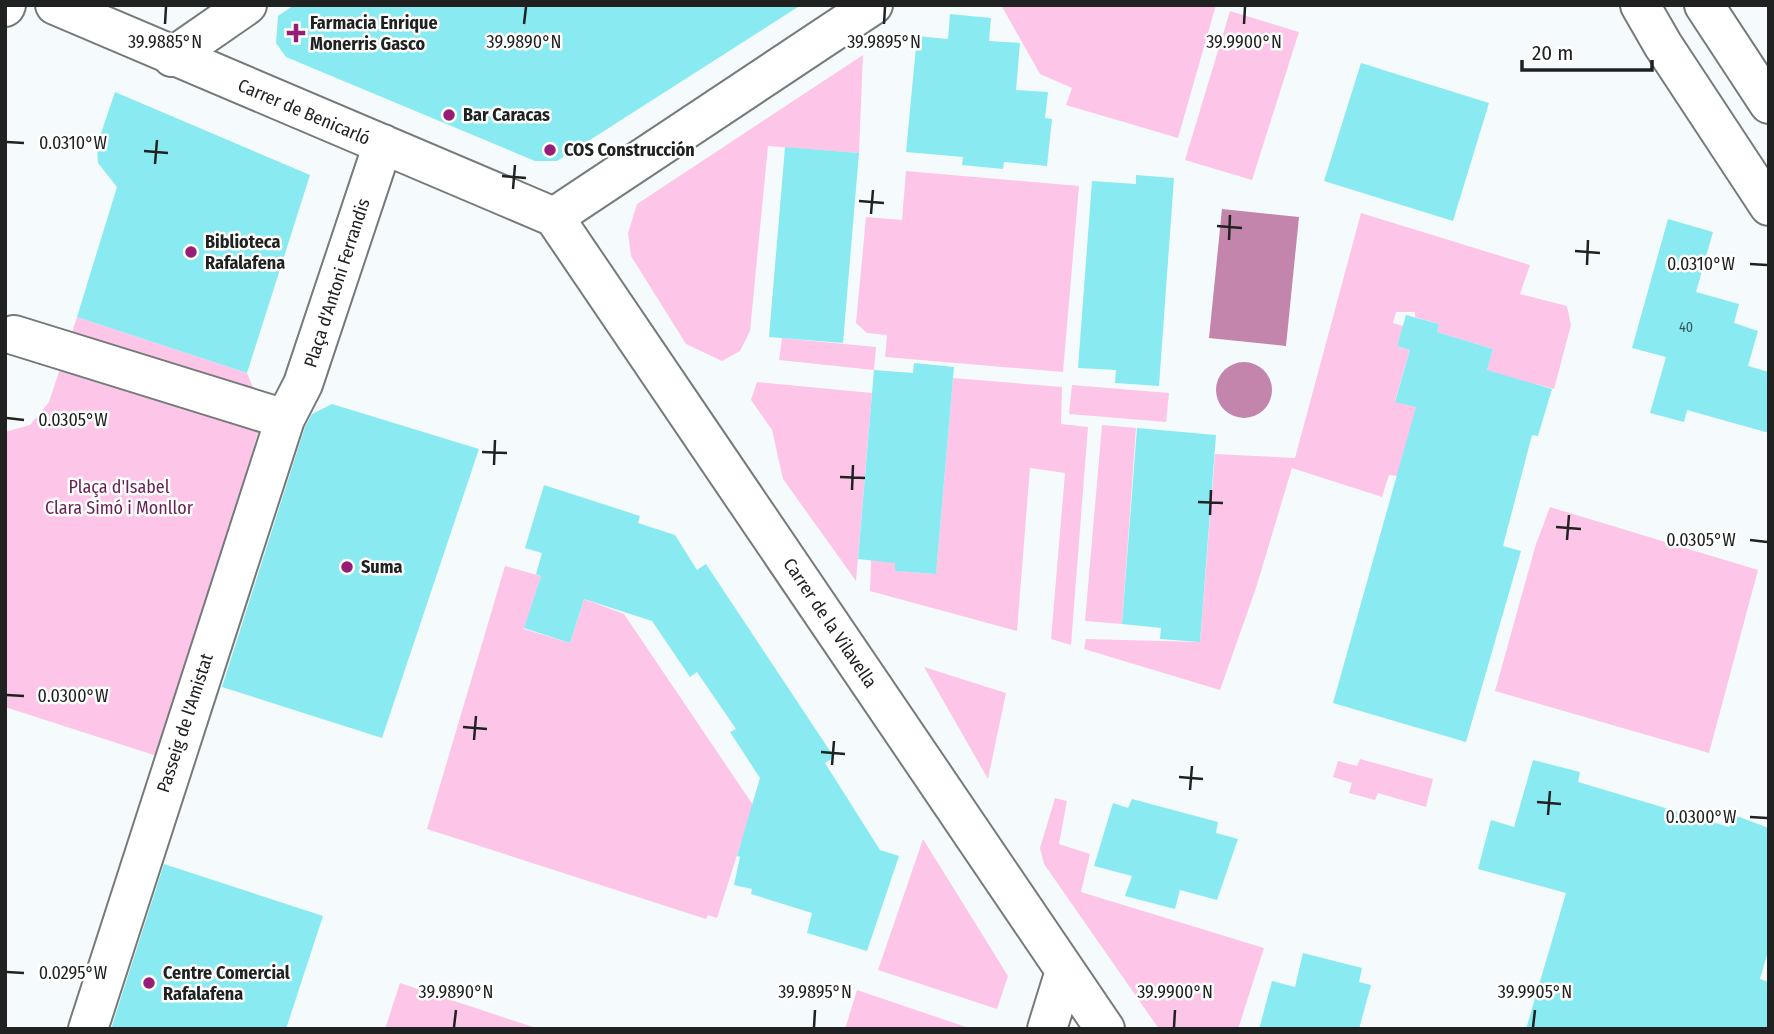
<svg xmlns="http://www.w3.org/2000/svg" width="1774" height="1034" viewBox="0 0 1774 1034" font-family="'Fira Sans Condensed',sans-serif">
<rect width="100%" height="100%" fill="#f5fbfc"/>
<path fill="#fdc6e8" d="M1001,5H1216L1178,138L1066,105L1072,88L1040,74Z
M1230,11L1299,32L1252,180L1185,160Z
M863,55L859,153L768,146L750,331L740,351L722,361L686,344L631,256L628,233L637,204Z
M906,171L1079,186L1063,372L885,357L887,335L867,333L856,323L866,217L902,220Z
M1361,213L1530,265L1520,294L1567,306L1571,325L1554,389L1536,384L1533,391L1479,397L1493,349L1437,332L1439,324L1415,317V312H1396L1393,323L1403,326L1397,346L1410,350L1395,401L1440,414L1397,476L1389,475L1382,497L1292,468L1256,588L1220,690L1084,649L1086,639L1200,642L1215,454L1295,458Z
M77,317L247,373L264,413L160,757L5,707V432L30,425L49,402Z
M782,338L876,347L874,370L779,360Z
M953,378L1062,387L1061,424L1088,427L1071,645L1051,639L1065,473L1030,468L1017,631L870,591L871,560L895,562V571L936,574Z
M757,382L872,393L856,581L783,479L772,430L751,400Z
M1072,385L1169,393L1166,422L1069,414Z
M1102,425L1136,428L1122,624L1085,621Z
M1550,507L1758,570L1709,753L1495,691L1536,544Z
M505,566L541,576L524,629L570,643L584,599L624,614L753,805L717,918L708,915L706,919L427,829Z
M924,667L1006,693L988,779Z
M1360,759L1433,779L1426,807L1378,793L1375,800L1349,793L1352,783L1333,777L1338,761L1357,766Z
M1055,798L1067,801L1059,844L1090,854L1081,892L1264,948L1238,1029H1159L1044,864L1040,848Z
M923,839L1008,976L997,1009L878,970Z
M400,983L539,1029H385Z
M857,990L972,1029H845Z"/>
<path fill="#c385ac" d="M1222,209L1299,217L1286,346L1209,338Z
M1216 390a28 28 0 1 1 56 0a28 28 0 1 1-56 0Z"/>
<path fill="#8aeaf2" d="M294,5H801L557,161H535L286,57L276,43L278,16Z
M950,14L991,18L989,41L1020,43L1016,90L1048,92L1045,118L1052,119L1047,166L1004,162L1003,169L962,165L963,157L906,152L917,36L948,39Z
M1361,63L1489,103L1453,221L1324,181Z
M115,92L310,175L247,373L77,317L117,187L98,163L97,145Z
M785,147L859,153L843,343L769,337Z
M1136,175L1174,178L1159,386L1115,383L1116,370L1078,368L1092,181L1136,184Z
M1668,219L1713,232L1696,292L1739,304L1734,323L1758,331L1748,366L1769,372V433L1687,410L1684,422L1650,413L1666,357L1632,348Z
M1406,315L1439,324L1437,332L1493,349L1487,370L1552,389L1538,436L1532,435L1503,546L1521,551L1466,742L1333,703L1416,407L1395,402L1410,350L1397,346Z
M914,363L954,367L936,574L895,571V563L858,559L874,370L913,373Z
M332,404L479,449L382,738L222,687L305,427L312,414Z
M1137,428L1216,435L1200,642L1160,639L1161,628L1122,624Z
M544,485L640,516L638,523L675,535L697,570L706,564L834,757L825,763L880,850L899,856L867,951L807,933L812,913L751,894L752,889L734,885L740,857L737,856L760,778L730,732L736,729L697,672L690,677L652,621L584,599L570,643L524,628L541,576L536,574L542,553L525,548Z
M1533,760L1580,772L1578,782L1729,827L1734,815L1769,828V948L1760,979L1769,982V1029H1526L1566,893L1478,869L1491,820L1514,827Z
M1132,799L1218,822L1216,833L1238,839L1217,900L1180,890L1175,909L1125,896L1132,876L1094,866L1113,803L1128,808Z
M164,864L323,916L286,1029H111Z
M1303,953L1362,968L1359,982L1371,985L1359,1029H1259L1272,981L1295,987Z"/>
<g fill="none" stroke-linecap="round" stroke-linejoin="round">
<g stroke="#757b7b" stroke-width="42">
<path id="street" d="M55,5L554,217
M1640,5L1663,45L1769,206
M1704,5L1769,104
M172,57L247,5
M554,217L1105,1029
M554,217L873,5
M14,335L285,419
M88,1029L285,419L303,384L383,144
M1047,1029L1065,971"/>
</g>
<g stroke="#757b7b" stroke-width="42">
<path id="secondary" d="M5,7L6,5"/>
</g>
<use href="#street" stroke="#fff" stroke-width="38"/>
<use href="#secondary" stroke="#fff" stroke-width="38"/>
</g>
<path fill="none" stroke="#202222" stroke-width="2.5" d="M165,24L166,7M524,24L526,7M884,24L885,7M1244,24L1245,7M7,142L24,143M144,151L168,153M155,164L157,140M502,176L526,178M513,189L515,165M859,201L884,203M871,214L873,190M1217,226L1242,228M1229,240L1230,215M1575,251L1600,253M1750,264L1767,265M1587,265L1588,240M7,418L24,420M482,452L507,453M494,465L495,440M840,477L865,478M852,490L853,465M1198,502L1223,503M1210,515L1211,490M1556,527L1581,529M1567,540L1569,515M1750,540L1767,542M7,695L24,696M463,727L487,729M474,740L476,716M821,752L845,754M832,765L834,741M1179,777L1203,779M1190,790L1192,766M1537,802L1561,804M1548,815L1550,791M1750,817L1767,818M7,972L24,973M454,1027L456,1010M814,1027L815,1010M1174,1027L1175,1010M1533,1027L1535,1010"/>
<g fill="#971d76" stroke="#fff" stroke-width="2.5">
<path d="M292.5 22.5h7v7h7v7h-7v7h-7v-7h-7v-7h7z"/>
<circle cx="449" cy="115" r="7"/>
<circle cx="550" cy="150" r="7"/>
<circle cx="191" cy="252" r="7"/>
<circle cx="347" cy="567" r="7"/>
<circle cx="149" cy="983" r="7"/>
</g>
<g text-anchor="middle" stroke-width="5" stroke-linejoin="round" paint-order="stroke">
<g font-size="14" fill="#3a5456">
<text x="1686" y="332">40</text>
</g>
<g font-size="18" font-weight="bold" fill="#202222" stroke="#fff" text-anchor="start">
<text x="310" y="29">Farmacia Enrique<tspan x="310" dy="21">Monerris Gasco</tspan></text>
<text x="463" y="121">Bar Caracas</text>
<text x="564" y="156">COS Construcción</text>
<text x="205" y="248">Biblioteca<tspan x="205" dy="21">Rafalafena</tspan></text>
<text x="361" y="573">Suma</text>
<text x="163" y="979">Centre Comercial<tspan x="163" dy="21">Rafalafena</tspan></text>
</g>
<g font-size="18" fill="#202222" stroke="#fff">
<text transform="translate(304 112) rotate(23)" y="6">Carrer de Benicarló</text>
<text transform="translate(337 283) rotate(-72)" y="6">Plaça d'Antoni Ferrandis</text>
<text transform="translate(830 623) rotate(56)" y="6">Carrer de la Vilavella</text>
<text transform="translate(185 723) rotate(-72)" y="6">Passeig de l'Amistat</text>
</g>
<g font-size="18" fill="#681f52" stroke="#fff">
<text x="119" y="493">Plaça d'Isabel<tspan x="119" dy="21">Clara Simó i Monllor</tspan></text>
</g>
</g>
<g font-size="18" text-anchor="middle" fill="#202222" stroke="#fff" stroke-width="5" stroke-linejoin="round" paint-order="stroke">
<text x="165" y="48">39.9885°N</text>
<text x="524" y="48">39.9890°N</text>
<text x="884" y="48">39.9895°N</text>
<text x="1244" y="48">39.9900°N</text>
<text x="73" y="149">0.0310°W</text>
<text x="1701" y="270">0.0310°W</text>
<text x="73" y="426">0.0305°W</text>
<text x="1701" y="546">0.0305°W</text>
<text x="73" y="702">0.0300°W</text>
<text x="1701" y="823">0.0300°W</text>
<text x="73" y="979">0.0295°W</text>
<text x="456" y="998">39.9890°N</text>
<text x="815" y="998">39.9895°N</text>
<text x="1175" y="998">39.9900°N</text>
<text x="1535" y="998">39.9905°N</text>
</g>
<rect width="1774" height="1034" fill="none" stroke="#202222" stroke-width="14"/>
<path d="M1522 60v10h130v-10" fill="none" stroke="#202222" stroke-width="3.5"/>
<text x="1532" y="60" font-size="21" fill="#202222" stroke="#ffffff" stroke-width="5" paint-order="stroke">20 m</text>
</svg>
